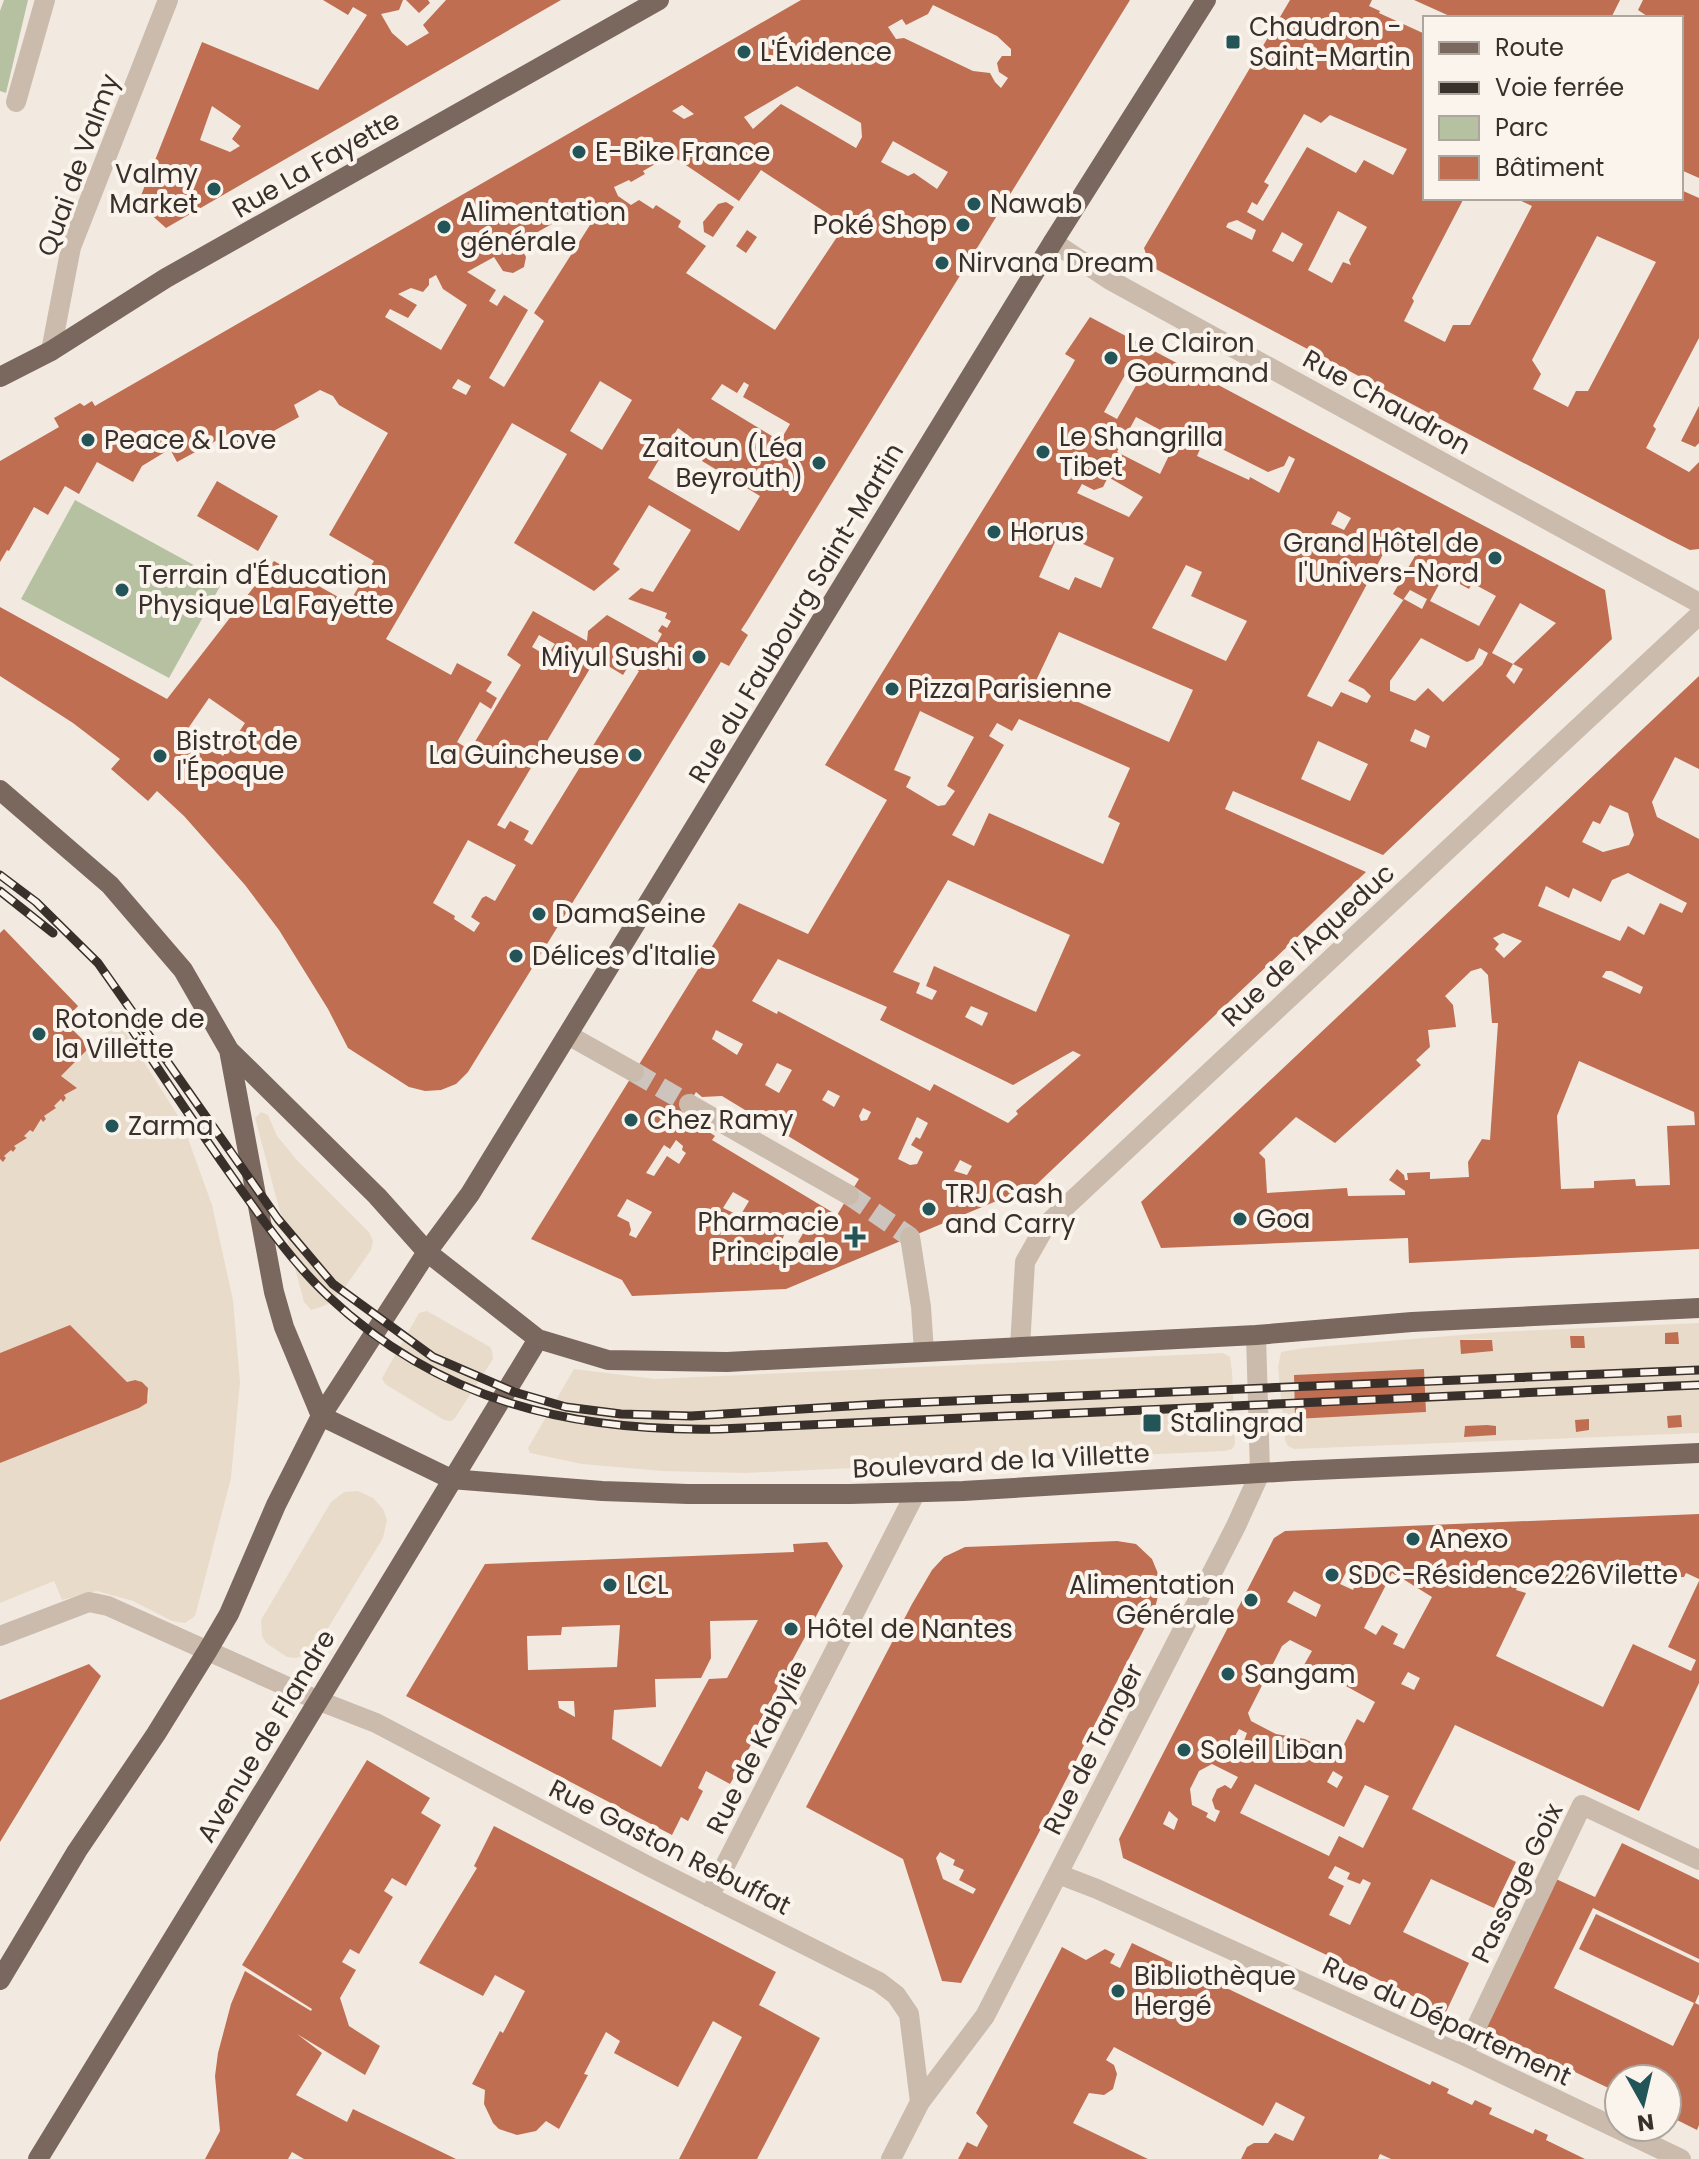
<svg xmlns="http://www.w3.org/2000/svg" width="1699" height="2159" viewBox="0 0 1699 2159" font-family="Poppins,sans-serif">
<rect width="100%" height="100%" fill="#f2eae1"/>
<path fill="#b6c1a1" d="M4,0H28L6,93L0,91V11Z
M75,500L223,581L169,678L21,599Z"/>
<path fill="#e9dbc9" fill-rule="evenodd" d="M118,1021L182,1122L212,1205L233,1300L240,1382L231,1478L197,1609L195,1616L185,1623L172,1621L133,1601L97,1591L62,1600L54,1581L0,1603V1463L139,1408L146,1403L149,1396L148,1388L142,1382L135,1380L127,1382L70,1325L0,1353V1159L3,1162L6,1159L4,1156L11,1150L13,1152L16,1148L14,1146L26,1138L24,1136L30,1130L33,1132L41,1119L43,1122L46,1119L44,1116L55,1109L54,1106L61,1099L63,1101L66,1098L64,1095L77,1088L61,1076Z
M261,1112L268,1115L277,1136L297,1160L369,1232L373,1241L371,1250L345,1287L328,1304L318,1308L311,1310L304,1302L255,1118Z
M427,1311L490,1347L492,1351L493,1359L455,1418L451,1421L444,1420L385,1384L382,1378L419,1313Z
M1699,1323V1433L1294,1449L1288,1446L1285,1440L1278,1367L1281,1352L1304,1348L1497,1332ZM1483,1339L1492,1340V1351L1461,1353V1340ZM1424,1370L1425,1412L1295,1418L1294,1375ZM1486,1425L1496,1427V1435L1464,1436L1465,1426Z
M1223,1353L1230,1357L1232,1371L1235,1444L1232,1449L1225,1451L744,1473L662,1471L582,1464L530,1453L528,1448L574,1369L655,1379Z
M358,1491L373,1498L383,1509L387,1520L383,1538L314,1651L296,1658L287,1657L266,1643L262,1636L261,1620L331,1502L344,1492Z"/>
<path fill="#bf6e51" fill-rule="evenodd" d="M323,0H403L399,10L381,14L392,33L407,46L429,33L423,25L446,0H561L166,228L138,203L202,42L318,90L367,15L353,7L348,15ZM212,106L241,126L232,139L240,146L230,152L200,140Z
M406,0H428L430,3L419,13Z
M801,0H1130L747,621L741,630L748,635L729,666L721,662L468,1072L456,1084L441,1090L425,1091L409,1087L348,1048L328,1009L279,930L245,885L184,816L157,791L148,801L111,769L120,759L73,723L0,676V607L167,699L274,561L349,603L374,561L329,535L388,433L339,405L333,396L320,390L294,405L299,417L241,449L232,432L177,462L170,449L142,466L133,482L97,462L79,494L65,486L48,515L34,507L9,551L7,550L0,562V461L59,427L54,418L80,403L84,406L92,401L95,406L100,403ZM933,5L997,36L1011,49V56H1002L997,63L999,72L1008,78L1001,88L995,82L990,73L973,71L904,38L896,39L888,27L902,19L906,25L928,14ZM797,86L861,123L862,137L856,148L781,104L753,129L744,117ZM682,105L694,114L684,119L672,111ZM893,141L948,172L937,189L914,173L908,176L881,162ZM671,155L739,201L761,170L845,225L775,330L686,273L706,246L678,227L681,221L656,205L653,209L639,200L631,205L618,196L614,187L629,180L631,182L645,174L643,171ZM584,206L597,214L534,313L544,321L504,387L489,378L528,310L504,295L497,306L489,301L496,290L467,272L494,257L503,271L513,273L524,267L526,257L518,243ZM436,275L443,289L467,305L441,350L385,317L390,309L408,318L417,305L398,294L411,288L423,292L429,285V279ZM458,379L471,386L466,395L452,388ZM600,381L632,400L602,450L570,431ZM744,382L749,385L743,397L790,424L780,441L711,399L722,384L737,393ZM512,423L567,454L514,543L594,591L620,569L613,564L649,505L691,530L653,592L641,588L628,599L667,613L665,618L671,621L667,628L662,625L658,631L662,634L657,643L607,615L588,631L587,641L533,611L507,655L521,665L470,750L457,742L480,702L491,709L497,698L486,691L492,682L457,663L451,675L386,639ZM678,428L708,450L702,461L760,496L739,531L648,478ZM539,635L555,644L547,656L532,647ZM601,650L610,655L605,664L623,675L629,665L639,671L532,845L524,840L529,831L510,821L505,829L497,825ZM209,698L245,723L223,756L187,730ZM468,840L516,865L495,901L486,896L482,898L471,917L480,923L474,932L454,919L455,916L433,903Z
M1290,0H1372L1369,6L1380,11L1379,13L1425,34V198H1464L1412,298L1414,301L1404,321L1445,342L1453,325H1470L1532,206L1515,198H1681V190L1699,198V338L1653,426L1656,429L1646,448L1689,472L1699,462V549L1690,550L1668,539L1150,266L1144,248ZM1304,114L1321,123L1330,115L1407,149L1393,175L1364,160L1356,173L1307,147L1263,221L1247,212L1252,202L1257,205L1269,185L1264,182ZM1338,211L1367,227L1349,260L1351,265L1343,262L1332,283L1308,270ZM1237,220L1256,230L1252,240L1226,227L1228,223ZM1282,232L1303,244L1293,262L1272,251ZM1597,236L1656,262L1588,391H1576L1568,407L1533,389L1541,374L1532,360Z
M1414,0H1620L1611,18H1454Z
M1643,0H1699V178L1681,170V18H1650L1638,10Z
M726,202L734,207L713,237L704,232L703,222L718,204Z
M747,230L757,237L746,253L736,246Z
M1090,317L1605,590L1612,639L1383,855L1233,791L1225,809L1366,872L1037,1184L786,1289L632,1296L622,1280L531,1239L739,903L808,934L887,800L825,765L1070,369L1075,360L1065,354ZM1125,375L1138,382L1117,419L1104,412ZM1136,417L1177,439L1160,474L1117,452ZM1204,440L1268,472L1284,466L1289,456L1295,459L1279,493L1250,477L1249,480L1197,456ZM1108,477L1143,497L1129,517L1077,493L1082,484L1094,490L1103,487ZM1338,511L1351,518L1344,530L1331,524ZM1059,533L1114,558L1101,588L1075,577L1069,590L1039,577ZM1389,543L1415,556L1393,594L1403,600L1410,590L1427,599L1422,609L1404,599L1348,681L1364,689L1371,696L1367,703L1341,692L1332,707L1307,696ZM1186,565L1202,572L1191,596L1247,621L1226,661L1152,628ZM1447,570L1461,577L1458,583L1469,589L1472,583L1496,596L1479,626L1430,601ZM1520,603L1556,623L1513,664L1523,669L1514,684L1506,676L1513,664L1492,653ZM1059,632L1193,690L1169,742L1035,683ZM1421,638L1467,662L1474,659L1479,648L1488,653L1482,665L1443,702L1428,688L1415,701L1390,691V681ZM919,675L934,681L931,690L920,691L913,688ZM920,711L974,737L947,786L955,791L945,805L938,806L906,787L911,777L894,770ZM1019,719L1130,768L1108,817L1120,823L1103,864L989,813L974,846L952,835L1004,745L989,736L997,723L1012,731ZM1415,729L1430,736L1426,748L1410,741ZM1318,741L1368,764L1350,801L1301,779ZM948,880L1070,935L1036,1012L934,966L926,986L937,991L932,1000L916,993L920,983L893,972ZM778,959L887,1007L880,1020L1013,1085L1073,1051L1081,1055L1016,1111L1018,1114L1008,1123L934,1084L930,1091L778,1011L777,1014L752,1001ZM971,1006L988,1013L982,1026L965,1017ZM716,1030L743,1044L737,1055L712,1039ZM777,1063L792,1070L779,1093L765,1085ZM828,1090L840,1096L834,1107L822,1100ZM696,1092L702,1097L722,1096L859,1179L837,1215L712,1140L715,1136L703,1128L700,1133L679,1119ZM863,1108L871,1112L867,1120L861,1121L859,1116ZM917,1117L928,1123L920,1139L916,1137L911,1145L923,1152L917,1164L910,1165L898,1159ZM676,1140L683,1146L682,1150L686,1153L679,1164L667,1156L654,1176L646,1173L664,1145L670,1149ZM960,1160L972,1166L967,1175L954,1171ZM733,1192L749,1201L740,1216L723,1208ZM627,1199L652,1212L636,1238L629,1235L631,1230L629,1222L617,1216ZM730,1218L748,1226L751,1220L761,1225L756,1234L720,1235ZM788,1222L805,1230L798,1242L802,1244L798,1254L781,1244L784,1235L781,1234Z
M1699,406V443L1695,447L1681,441Z
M217,481L278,516L258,551L197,516Z
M1699,676V769L1675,757L1652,802L1657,817L1699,839V1249L1409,1263L1408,1238L1161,1248L1141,1202ZM1610,805L1628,813L1634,835L1629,845L1603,852L1582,842L1593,821L1600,824ZM1628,873L1687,903L1682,913L1660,903L1644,935L1628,926L1620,941L1538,906L1546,886L1569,898L1573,888L1601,902L1612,880ZM1503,933L1522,941L1504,958L1495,949L1499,944L1493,938ZM1481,968L1488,975L1492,1023H1498L1490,1140L1482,1139L1468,1162L1469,1177L1430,1179V1172L1407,1173L1408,1180H1405L1404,1175L1397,1169L1389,1180L1405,1191V1195L1348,1196L1347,1188L1267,1193L1265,1159L1259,1153L1296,1117L1335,1143L1421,1065L1416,1060L1430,1047L1428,1030L1456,1027L1453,1005L1445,996L1471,971ZM1606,971H1611L1643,987L1640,994L1602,977ZM1579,1061L1694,1112L1695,1125L1667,1126L1670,1185L1636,1186L1635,1179L1594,1181V1188L1561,1189L1557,1116Z
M4,929L78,1006L64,1021L90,1047L61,1076L77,1088L64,1095L66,1098L63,1102L61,1099L54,1106L56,1108L44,1116L46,1119L43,1122L41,1119L33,1132L30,1130L24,1136L27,1138L14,1146L16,1148L13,1152L11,1150L4,1156L6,1158L3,1162L0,1159V933Z
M70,1325L127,1382L135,1380L142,1382L148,1388L147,1403L139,1408L0,1463V1353Z
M1678,1332L1679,1344H1665V1333Z
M1570,1336H1584L1585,1348H1571Z
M1460,1340H1492L1493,1351L1461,1354Z
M1424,1369L1426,1412L1295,1419L1294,1375Z
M1681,1415L1682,1427L1668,1428L1667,1416Z
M1589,1419V1430L1576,1432L1575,1420Z
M1487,1425L1496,1426V1435L1464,1437L1465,1426Z
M1699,1514V1579L1686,1573L1684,1577L1536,1584V1579L1520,1578L1516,1590L1526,1593L1496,1656L1603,1707L1633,1644L1691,1671L1696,1660L1668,1647L1699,1581V1683L1639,1811L1455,1725L1412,1809L1516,1862L1494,1908L1431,1879L1403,1932L1469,1963L1446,2012L1123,1858L1119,1839L1274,1538L1285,1531ZM1462,1565L1475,1572L1468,1585L1455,1580ZM1346,1572L1358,1578L1353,1590L1340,1584ZM1392,1573L1400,1578L1398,1581L1401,1583L1403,1579L1432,1597L1404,1649L1393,1644L1398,1634L1382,1625L1376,1635L1364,1628ZM1294,1591L1321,1605L1316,1617L1287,1602ZM1290,1640L1312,1651L1300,1672L1309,1675L1313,1668L1375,1702L1364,1723L1357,1719L1338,1756L1305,1739L1276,1734L1251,1721L1248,1713L1282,1646ZM1408,1672L1420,1678L1414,1690L1401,1684ZM1239,1729L1247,1733L1241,1749L1231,1743ZM1212,1764L1238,1777L1231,1789L1225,1785L1217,1789L1212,1800L1215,1809L1220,1811L1215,1822L1206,1817L1208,1813L1192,1805L1190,1789L1199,1771ZM1333,1771L1343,1777L1337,1788L1327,1782ZM1255,1784L1344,1827L1365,1785L1389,1796L1363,1848L1339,1836L1329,1856L1240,1813ZM1169,1811L1178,1819L1174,1830L1163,1824ZM1335,1866L1350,1873L1347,1879L1360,1884L1363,1879L1371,1883L1350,1925L1329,1915L1344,1886L1328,1878Z
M1117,1541L1136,1544L1152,1559L1159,1576L1160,1588L1155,1608L961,1983L942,1981L903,1859L806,1807L912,1604L932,1570L944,1557L965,1547ZM940,1852L955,1860L953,1865L964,1870L959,1880L976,1889L973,1894L943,1879L936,1858Z
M827,1542L843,1566L755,1730L757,1733L738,1770L730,1784L706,1771L698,1788L703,1791L688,1821L681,1817L672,1835L406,1696L485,1564L794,1552L793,1544ZM758,1620L727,1678L709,1679L661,1767L612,1739L614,1710L656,1707L655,1679L701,1678L711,1658L710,1621ZM620,1625L617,1667L528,1670L527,1636L561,1635L562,1627ZM558,1701H574L575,1717L559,1708Z
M89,1664L101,1676L0,1842V1700Z
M367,1760L430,1798L421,1813L441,1825L406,1886L392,1878L384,1891L393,1897L359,1954L350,1949L342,1962L356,1970L340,1998L349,2026L380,2046L365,2075L297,2034L322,2053L296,2095L347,2122L353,2109L456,2159H304L292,2152L288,2159H205L220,2131L215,2076L218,2053L231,2004L245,1971L311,2011L312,2009L242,1965Z
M494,1826L776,1972L759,2005L820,2038L757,2159H679L742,2037L713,2021L678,2087L614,2053L620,2041L606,2032L584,2074L588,2075L559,2129L546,2121L536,2131L517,2135L499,2129L493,2123L484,2104L485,2090L472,2084L500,2031L503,2033L525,1991L495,1975L483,1996L419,1963L477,1868L474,1866Z
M1622,1843L1699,1880V1959L1593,1908L1554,1988L1673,2046L1694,2003L1579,1949L1596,1914L1699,1963V1994L1695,2003L1699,2005V2125L1697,2130L1667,2115V2079H1619V2093L1485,2029L1556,1879L1595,1897Z
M1132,1943L1430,2085L1432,2081L1449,2089L1447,2093L1451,2095L1472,2105L1475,2100L1492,2108L1489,2114L1533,2134L1535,2129L1548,2135L1546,2140L1585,2159H1391L1380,2154L1378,2159H1241L1247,2147L1254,2143H1268L1275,2133L1293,2141L1305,2117L1276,2102L1263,2126L1114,2047L1106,2060L1114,2065L1117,2074L1113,2089L1104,2095L1089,2093L1073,2123L1148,2159H958L967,2142L977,2147L988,2126L976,2113L1062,1947L1086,1960L1105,1949L1115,1954L1110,1963L1120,1968Z"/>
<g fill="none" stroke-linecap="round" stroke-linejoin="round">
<path stroke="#cdc5bd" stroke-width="20" stroke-dasharray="20 10" stroke-linecap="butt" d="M634,1072L689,1104
M849,1195L910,1237"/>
<path stroke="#cabbad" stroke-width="20" d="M16,102L45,0
M1053,242L1110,280L1699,603
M51,351L71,247L168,0
M568,1035L634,1072
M689,1104L849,1195
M910,1237L921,1307L924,1352
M1020,1347L1025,1262L1046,1225L1699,615
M0,1636L89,1602L108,1606L317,1700L376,1723L650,1867L879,1982L896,1995L909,2014L920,2102
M1058,1874L1097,1889L1463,2055L1681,2159
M709,1897L916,1492
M1463,2055L1582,1805L1699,1860
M891,2159L920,2102L985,2016L1236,1526L1260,1473L1256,1335"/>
<path stroke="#7a675d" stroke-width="20" d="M0,377L51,351L166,278L659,0
M0,790L110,885L183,970L229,1050L377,1196L427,1252L538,1339L608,1360L727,1362L1256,1335L1412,1322L1699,1308
M229,1050L274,1292L284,1327L321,1416
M321,1416L451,1479L602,1491L688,1494H850L963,1491L1293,1471L1699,1453
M0,1980L77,1851L156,1734L208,1650L229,1614L276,1505L321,1416L427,1252L470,1194L1053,242L1206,0
M38,2159C206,1887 372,1612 538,1339"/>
<g stroke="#39302b" stroke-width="9">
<path id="rail" d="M0,875L36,902L98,963L278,1219L333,1284L433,1357L514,1392L566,1407L621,1414L691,1416L881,1404L1699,1370
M0,891L53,933
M127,1022C162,1075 197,1127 233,1178C262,1219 292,1262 328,1296C440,1401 570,1432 720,1429L1699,1385"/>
</g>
<use href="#rail" stroke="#faf4ed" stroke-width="6" stroke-dasharray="18" stroke-linecap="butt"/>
</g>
<g fill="#225458" stroke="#faf4ed" stroke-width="3">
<rect x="1225" y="34" width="16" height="16" rx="4"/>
<circle cx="744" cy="52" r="8"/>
<circle cx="579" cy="152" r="8"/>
<circle cx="214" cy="189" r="8"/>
<circle cx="974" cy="204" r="8"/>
<circle cx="963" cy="225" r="8"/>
<circle cx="444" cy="227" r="8"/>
<circle cx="942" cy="263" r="8"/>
<circle cx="1111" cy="358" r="8"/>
<circle cx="88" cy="440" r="8"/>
<circle cx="1043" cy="452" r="8"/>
<circle cx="819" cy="463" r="8"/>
<circle cx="994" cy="532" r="8"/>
<circle cx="1495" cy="558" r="8"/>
<circle cx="122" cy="590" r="8"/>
<circle cx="699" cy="657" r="8"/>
<circle cx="892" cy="689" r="8"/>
<circle cx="635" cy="755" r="8"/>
<circle cx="160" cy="756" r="8"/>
<circle cx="539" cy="914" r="8"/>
<circle cx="516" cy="956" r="8"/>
<circle cx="39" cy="1034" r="8"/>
<circle cx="631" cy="1120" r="8"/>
<circle cx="112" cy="1126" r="8"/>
<circle cx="929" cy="1209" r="8"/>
<circle cx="1240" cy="1219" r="8"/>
<path d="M851 1225h8v8h8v8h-8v8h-8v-8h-8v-8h8z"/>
<rect x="1142" y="1413" width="20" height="20" rx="4"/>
<circle cx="1413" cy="1539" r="8"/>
<circle cx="1332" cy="1575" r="8"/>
<circle cx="610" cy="1585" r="8"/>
<circle cx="1251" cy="1600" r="8"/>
<circle cx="791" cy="1629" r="8"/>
<circle cx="1228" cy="1674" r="8"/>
<circle cx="1184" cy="1750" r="8"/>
<circle cx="1118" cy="1991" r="8"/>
</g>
<g text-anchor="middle" stroke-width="8" stroke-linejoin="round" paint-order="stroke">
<g font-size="26" fill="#39302b" stroke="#faf4ed" text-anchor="start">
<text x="1249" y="36">Chaudron -<tspan x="1249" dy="30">Saint-Martin</tspan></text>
<text x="760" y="61">L'Évidence</text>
<text x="595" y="161">E-Bike France</text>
<text x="198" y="183" text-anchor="end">Valmy<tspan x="198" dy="30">Market</tspan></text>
<text x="990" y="213">Nawab</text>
<text x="460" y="221">Alimentation<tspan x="460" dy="30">générale</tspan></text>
<text x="947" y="234" text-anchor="end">Poké Shop</text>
<text x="958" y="272">Nirvana Dream</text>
<text x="1127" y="352">Le Clairon<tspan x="1127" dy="30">Gourmand</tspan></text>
<text x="1059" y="446">Le Shangrilla<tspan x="1059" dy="30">Tibet</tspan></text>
<text x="104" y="449">Peace &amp; Love</text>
<text x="803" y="457" text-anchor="end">Zaitoun (Léa<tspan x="803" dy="30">Beyrouth)</tspan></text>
<text x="1010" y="541">Horus</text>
<text x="1479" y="552" text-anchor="end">Grand Hôtel de<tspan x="1479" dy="30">l'Univers-Nord</tspan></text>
<text x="138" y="584">Terrain d'Éducation<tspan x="138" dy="30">Physique La Fayette</tspan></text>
<text x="683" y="666" text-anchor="end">Miyul Sushi</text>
<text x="908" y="698">Pizza Parisienne</text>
<text x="176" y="750">Bistrot de<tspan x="176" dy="30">l'Époque</tspan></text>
<text x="619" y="764" text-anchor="end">La Guincheuse</text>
<text x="555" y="923">DamaSeine</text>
<text x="532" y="965">Délices d'Italie</text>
<text x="55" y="1028">Rotonde de<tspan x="55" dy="30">la Villette</tspan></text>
<text x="647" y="1129">Chez Ramy</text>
<text x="128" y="1135">Zarma</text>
<text x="945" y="1203">TRJ Cash<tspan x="945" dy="30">and Carry</tspan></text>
<text x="1256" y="1228">Goa</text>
<text x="839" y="1231" text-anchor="end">Pharmacie<tspan x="839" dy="30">Principale</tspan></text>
<text x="1170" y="1432">Stalingrad</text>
<text x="1429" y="1548">Anexo</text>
<text x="1348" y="1584">SDC-Résidence226Vilette</text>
<text x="626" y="1594">LCL</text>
<text x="1235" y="1594" text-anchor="end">Alimentation<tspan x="1235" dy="30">Générale</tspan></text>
<text x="807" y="1638">Hôtel de Nantes</text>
<text x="1244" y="1683">Sangam</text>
<text x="1200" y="1759">Soleil Liban</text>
<text x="1134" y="1985">Bibliothèque<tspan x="1134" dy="30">Hergé</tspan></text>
</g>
<g font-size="26" fill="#39302b" stroke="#faf4ed">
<text transform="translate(316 164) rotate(-30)" y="9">Rue La Fayette</text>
<text transform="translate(78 165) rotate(-70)" y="9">Quai de Valmy</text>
<text transform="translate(1387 402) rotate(29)" y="9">Rue Chaudron</text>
<text transform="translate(796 613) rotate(-59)" y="9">Rue du Faubourg Saint-Martin</text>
<text transform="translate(1308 945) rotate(-43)" y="9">Rue de l'Aqueduc</text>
<text transform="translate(1001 1461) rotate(-3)" y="9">Boulevard de la Villette</text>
<text transform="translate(266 1736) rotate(-59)" y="9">Avenue de Flandre</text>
<text transform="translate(757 1747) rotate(-63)" y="9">Rue de Kabylie</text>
<text transform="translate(1093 1749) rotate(-63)" y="9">Rue de Tanger</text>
<text transform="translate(670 1847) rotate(27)" y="9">Rue Gaston Rebuffat</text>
<text transform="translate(1517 1883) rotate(-64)" y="9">Passage Goix</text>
<text transform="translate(1447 2021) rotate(25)" y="9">Rue du Département</text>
</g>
</g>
<rect x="1423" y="16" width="260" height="184" fill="#faf4ed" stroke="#ada69f" stroke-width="2"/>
<rect x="1439" y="42" width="40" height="12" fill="#7a675d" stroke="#ada69f" stroke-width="2"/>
<text x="1495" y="56" font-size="24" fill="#39302b">Route</text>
<rect x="1439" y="82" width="40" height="12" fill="#39302b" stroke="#ada69f" stroke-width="2"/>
<text x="1495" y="96" font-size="24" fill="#39302b">Voie ferrée</text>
<rect x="1439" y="116" width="40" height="24" fill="#b6c1a1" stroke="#ada69f" stroke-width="2"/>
<text x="1495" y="136" font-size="24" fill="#39302b">Parc</text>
<rect x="1439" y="156" width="40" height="24" fill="#bf6e51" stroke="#ada69f" stroke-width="2"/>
<text x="1495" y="176" font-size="24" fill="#39302b">Bâtiment</text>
<g transform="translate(1643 2103) rotate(172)"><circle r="38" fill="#faf4ed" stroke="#ada69f" stroke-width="2"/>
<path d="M0-6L14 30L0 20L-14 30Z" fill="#225458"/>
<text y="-12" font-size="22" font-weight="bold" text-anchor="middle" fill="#39302b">N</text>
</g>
</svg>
